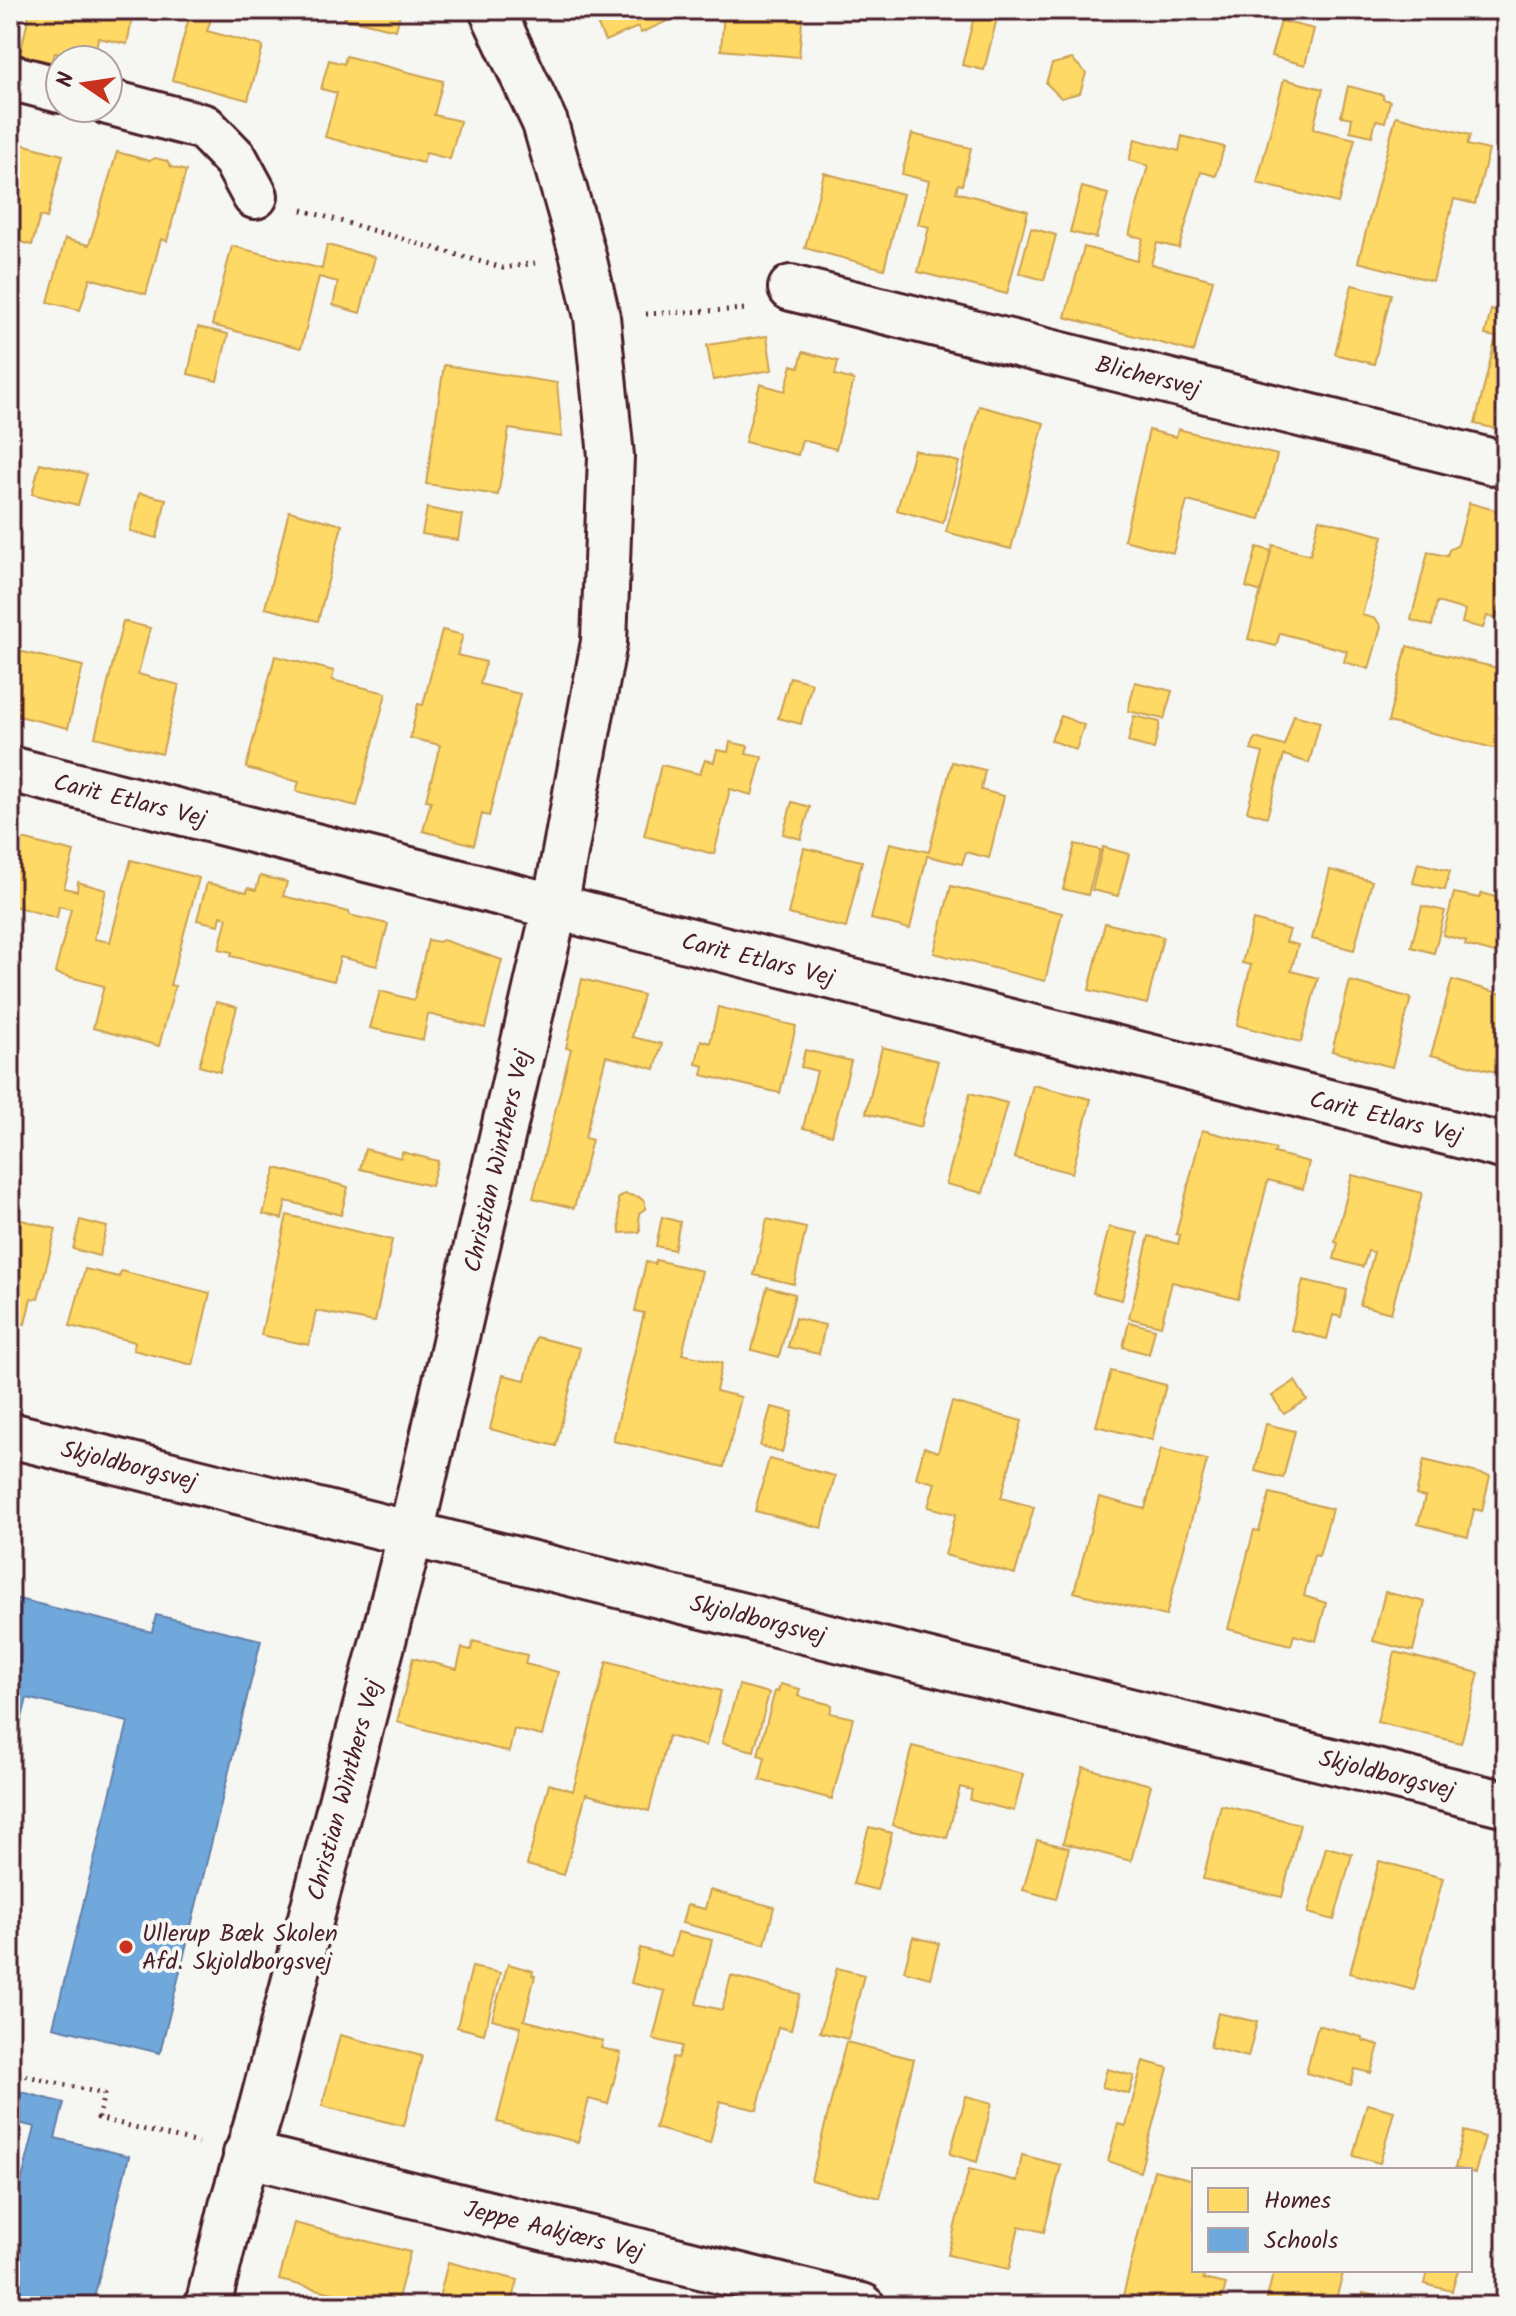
<svg xmlns="http://www.w3.org/2000/svg" width="1516" height="2316" viewBox="0 0 1516 2316" font-family="Kalam,sans-serif">
<rect width="100%" height="100%" fill="#f6f6f2"/>
<filter id="ink" filterUnits="userSpaceOnUse"><feTurbulence type="fractalNoise" baseFrequency=".0125" numOctaves="2"/><feDisplacementMap in="SourceGraphic" scale="16" xChannelSelector="R" yChannelSelector="G"/><feConvolveMatrix kernelMatrix="1 2 1 2 8 2 1 2 1" color-interpolation-filters="sRGB"/></filter>
<g filter="url(#ink)">
<path fill="#ffd966" stroke="#c9a154" stroke-width="2" d="M30,10H134L127,44L98,38L94,60L55,53L52,62L20,55Z
M191,10L212,16L207,31L263,46L248,100L172,80Z
M346,10H401L396,30L344,18Z
M591,10H671L674,18L641,33L638,27L605,41Z
M724,10H803L799,57L721,50Z
M975,13L997,18L984,70L962,65Z
M1281,21L1314,29L1305,65L1271,56Z
M346,56L443,81L434,115L460,121L450,159L426,153L423,163L325,137L337,93L321,89L329,60L344,64Z
M1072,59L1086,73L1080,93L1061,98L1046,83L1052,64Z
M1284,79L1323,89L1313,129L1355,139L1338,203L1257,183Z
M1348,86L1383,95V99L1390,101L1385,122L1376,120L1372,136L1350,131L1352,118L1341,116Z
M1396,116L1470,135L1467,145L1489,150L1475,204L1454,199L1433,281L1358,262Z
M912,134L971,148L962,185L958,184L956,192L1028,211L1007,294L918,272L929,227L918,224L929,181L902,174Z
M1182,136L1224,147L1216,176L1201,172L1179,248L1157,243L1151,264L1213,280L1194,352L1065,317L1084,247L1137,261L1143,238L1129,235L1148,166L1129,160L1135,139L1179,151Z
M10,141L63,155L47,218L40,216L32,245L10,239Z
M117,152L150,161L155,158L167,161L171,167L186,171L167,241L161,239L146,294L90,278L80,310L48,302L65,239L89,245Z
M824,173L903,194L884,269L805,248Z
M1082,187L1108,194L1096,238L1070,232Z
M1031,228L1056,235L1044,280L1019,273Z
M327,245L375,257L360,313L333,305L338,282L319,277L301,348L212,325L232,246L322,269Z
M1352,285L1391,294L1374,364L1335,354Z
M1491,310L1506,314V431L1475,424L1496,337L1485,335Z
M198,327L228,334L217,381L188,374Z
M767,336L772,370L713,380L707,345Z
M803,352L838,361L835,375L854,380L836,449L802,440L798,455L745,442L760,384L785,391L792,365L799,367Z
M444,365L557,383L562,437L509,429L498,495L426,484Z
M979,406L1044,423L1011,549L946,532Z
M1178,429L1277,455L1260,519L1187,501L1173,553L1124,540L1149,430L1176,437Z
M914,450L959,462L943,523L897,510Z
M40,463L87,474L78,505L32,494Z
M139,493L166,499L157,538L130,531Z
M1469,503L1506,513V580L1496,618L1487,616L1483,628L1462,623L1465,610L1437,602L1432,626L1411,620L1428,552L1447,556L1449,550L1458,545Z
M427,508L462,515L458,540L422,534Z
M289,511L342,525L318,621L265,608Z
M1319,519L1383,536L1362,615L1376,619L1381,627L1369,669L1344,662L1347,651L1280,633L1276,646L1248,639L1273,545L1310,555Z
M1257,547L1271,551L1261,592L1246,587Z
M123,621L150,628L138,674L179,685L162,754L95,737Z
M442,630L463,635L457,655L486,662L480,684L520,694L489,816L482,814L474,845L423,831L431,801L426,800L440,745L410,738L418,704L423,705Z
M1407,646L1506,670V751L1388,722Z
M10,649L83,666L68,728L10,714Z
M275,656L334,671L332,680L386,693L357,806L296,791L299,782L246,768Z
M790,677L812,683L801,724L778,718Z
M1135,682L1172,691L1164,719L1128,711Z
M1294,715L1320,722L1309,763L1284,755L1267,817L1247,811L1263,753L1251,750L1255,738L1284,746Z
M1061,716L1084,725L1076,750L1051,740Z
M1134,716L1160,722L1154,749L1128,742Z
M730,742L748,746L746,754L762,757L752,795L730,789L714,854L644,836L661,765L700,774L705,760L714,762L717,750L728,752Z
M952,762L985,770L981,790L1004,796L989,858L966,852L962,864L927,856L910,929L871,919L890,843L929,852Z
M792,802L810,807L801,839L783,834Z
M10,836L74,852L64,888L77,891L78,882L106,890L94,939L110,942L131,860L199,878L170,985L175,986L159,1046L93,1028L104,986L55,973L71,909L59,906L57,918L10,905Z
M1075,844L1100,850L1088,895L1063,889Z
M1103,847L1129,854L1118,896L1092,890Z
M804,848L862,861L846,928L788,914Z
M1418,863L1450,871L1445,890L1413,883Z
M1330,870L1372,881L1354,950L1312,939Z
M260,876L287,882L283,896L349,912V915L388,924L377,966L340,957L334,981L231,956L232,952L219,949L227,918L221,916L219,925L197,920L207,883L247,892L248,888L256,890Z
M951,886L1062,913L1045,981L934,953Z
M1454,893L1480,898L1482,893L1502,899L1500,907L1506,909V956L1465,945L1466,941L1443,935Z
M1422,906L1445,911L1434,953L1411,947Z
M1253,920L1290,930L1286,942L1298,945L1291,971L1318,978L1301,1042L1237,1025L1251,965L1242,963Z
M1105,923L1163,937L1147,1004L1089,990Z
M428,940L439,942L443,940L502,960L485,1028L428,1014L423,1040L370,1028L380,991L414,1000Z
M582,979L643,995L632,1037L662,1044L655,1069L606,1056L585,1138L592,1140L574,1208L533,1198L571,1049L566,1048Z
M1452,980L1506,995V1063L1503,1074L1431,1055Z
M1350,981L1411,998L1392,1067L1332,1051Z
M216,1002L237,1007L220,1072L199,1066Z
M718,1007L796,1026L780,1093L702,1075L704,1066L696,1064L701,1040L710,1043Z
M882,1047L938,1061L921,1127L866,1113Z
M805,1050L851,1061L832,1135L803,1128L817,1071L801,1067Z
M1033,1085L1091,1099L1072,1173L1014,1158Z
M970,1093L1007,1103L983,1193L946,1184Z
M1202,1130L1276,1149L1274,1153L1309,1162L1303,1189L1268,1180L1238,1299L1172,1282L1161,1326L1129,1318L1149,1236L1178,1244L1180,1235L1176,1234Z
M365,1149L401,1158L402,1152L438,1161L431,1186L360,1169Z
M276,1168L348,1187L341,1215L286,1201L282,1219L263,1214Z
M1352,1175L1422,1193L1391,1313L1360,1305L1374,1252L1368,1251L1363,1267L1334,1259L1338,1243L1335,1242Z
M624,1194L639,1197L645,1202V1209L639,1213L640,1232L620,1233L618,1199Z
M287,1215L392,1240L375,1322L316,1311L309,1345L261,1335Z
M662,1217L680,1222L674,1250L656,1246Z
M14,1218L56,1229L38,1299L31,1298L25,1324L10,1320V1234Z
M767,1219L806,1228L794,1284L754,1275Z
M80,1220L107,1227L99,1256L73,1249Z
M1109,1227L1138,1233L1122,1300L1093,1293Z
M656,1260L702,1271L682,1354L722,1363L716,1391L741,1397L724,1467L613,1441L644,1313L635,1311L646,1262L655,1264Z
M85,1269L119,1277L121,1271L210,1293L193,1365L133,1350L135,1342L70,1326Z
M1303,1280L1347,1290L1341,1317L1333,1315L1327,1339L1291,1330Z
M767,1287L795,1294L779,1357L752,1350Z
M795,1318L825,1325L819,1354L788,1347Z
M1129,1322L1155,1329L1149,1354L1123,1347Z
M536,1337L580,1348L556,1446L490,1429L503,1375L525,1380Z
M1111,1371L1166,1385L1152,1440L1096,1426Z
M1295,1381L1307,1400L1284,1414L1272,1396Z
M952,1402L1022,1421L1001,1498L1034,1507L1015,1574L945,1555L956,1514L928,1507L935,1483L916,1478L924,1447L938,1452Z
M771,1407L793,1412L782,1452L760,1446Z
M1266,1424L1295,1431L1283,1478L1255,1471Z
M1161,1449L1207,1460L1166,1616L1074,1592L1099,1497L1145,1509Z
M769,1459L835,1476L822,1528L755,1511Z
M1424,1460L1490,1476L1482,1511L1474,1509L1468,1537L1418,1524L1425,1497L1416,1495Z
M1270,1493L1332,1509L1319,1556L1314,1555L1304,1596L1326,1603L1316,1641L1294,1635L1291,1645L1228,1629L1254,1530L1259,1531Z
M1385,1592L1425,1602L1413,1651L1373,1641Z
M473,1641L527,1655L525,1664L558,1672L542,1736L514,1729L509,1752L397,1722L413,1658L457,1669L462,1648L471,1650Z
M1395,1652L1479,1673L1461,1743L1377,1722Z
M607,1661L721,1691L706,1746L668,1736L649,1811L586,1794L564,1875L527,1865L549,1784L573,1791Z
M780,1684L800,1689L798,1696L832,1705L830,1713L853,1718L832,1799L760,1780L765,1757L758,1755L775,1691L778,1692Z
M739,1685L769,1693L754,1751L722,1743Z
M912,1746L1023,1774L1014,1811L970,1800L972,1790L960,1787L947,1838L892,1825Z
M1083,1767L1151,1785L1131,1861L1063,1843Z
M1221,1805L1300,1824L1282,1897L1203,1879Z
M869,1827L892,1833L877,1890L853,1884Z
M1037,1840L1069,1848L1056,1899L1023,1890Z
M1326,1847L1352,1854L1334,1920L1308,1913Z
M1379,1861L1443,1878L1414,1990L1350,1973Z
M710,1890L774,1907L765,1944L682,1923L687,1905L705,1909Z
M678,1932L712,1940L696,2004L722,2010L731,1976L800,1994L791,2030L778,2027L757,2110L720,2101L710,2143L655,2128L673,2057L678,2058L682,2046L653,2039L665,1991L631,1983L640,1948L671,1956Z
M913,1937L939,1943L930,1978L904,1971Z
M508,1964L533,1971L532,1975L535,1976L524,2020L603,2041L601,2048L621,2053L608,2104L589,2099L578,2142L497,2122L521,2027L492,2019Z
M472,1967L500,1973L484,2034L457,2027Z
M837,1968L864,1975L848,2039L820,2032Z
M1501,1998L1506,2000V2027L1495,2024Z
M1218,2013L1257,2022L1248,2057L1210,2047Z
M1318,2025L1362,2037V2040L1379,2045L1371,2073L1355,2069L1351,2085L1306,2073Z
M340,2035L422,2056L404,2126L322,2106Z
M846,2042L914,2059L880,2198L811,2180Z
M1143,2061L1168,2068L1140,2172L1108,2161L1118,2124L1126,2126Z
M1107,2069L1134,2076L1129,2094L1102,2087Z
M966,2096L992,2103L977,2162L950,2154Z
M1367,2104L1394,2111L1380,2163L1353,2156Z
M1464,2131L1485,2137L1475,2173L1455,2168Z
M1022,2155L1061,2165L1044,2232L1019,2226L1009,2269L948,2255L969,2169L1017,2181Z
M1154,2170L1194,2180V2270H1205L1203,2279L1226,2284L1220,2306H1165L1123,2296Z
M294,2223L410,2252L396,2306H342L334,2304L337,2294L279,2280Z
M448,2262L518,2280L511,2306H437Z
M1274,2270H1344L1334,2306H1265Z
M1428,2270H1458L1452,2291L1425,2284Z
M1363,2293L1408,2304V2306H1360Z
M1433,2298L1464,2306H1431Z"/>
<path fill="#6fa8dc" stroke="#647fa7" stroke-width="2" d="M10,1597L152,1632L156,1615L261,1640L160,2053L53,2027L128,1722L27,1698L10,1766Z
M10,2089L64,2103L55,2138L129,2156L92,2306H10L17,2274L10,2272V2227L35,2127L10,2121Z"/>
<g fill="none" stroke-linecap="round" stroke-linejoin="round">
<g stroke="#4a1f2b" stroke-width="50">
<path id="street" d="M10,77L60,90
M108,102L204,127L235,159L255,196
M791,288L1506,465
M10,769L1506,1147
M10,1435L1506,1804
M246,2154L862,2306
M208,2306L232,2206L262,2106L411,1533L555,907L604,642L611,456L597,317L583,256L545,123L492,10"/>
</g>
<path stroke="#4a1f2b" stroke-width="5" stroke-dasharray="2 6" stroke-linecap="butt" d="M302,210L503,268L535,263
M646,314L748,309
M10,2072L104,2094L98,2118L198,2143"/>
<use href="#street" stroke="#f6f6f2" stroke-width="44"/>
</g>
</g>
<circle fill="#c8321e" stroke="#f6f6f2" stroke-width="3" cx="126" cy="1947" r="8"/>
<g text-anchor="middle" stroke-width="8" stroke-linejoin="round" paint-order="stroke">
<g font-size="24" fill="#4a1f2b" stroke="#f6f6f2">
<text transform="translate(1148 376) rotate(14)" y="8">Blichersvej</text>
<text transform="translate(130 800) rotate(14)" y="8">Carit Etlars Vej</text>
<text transform="translate(758 959) rotate(14)" y="8">Carit Etlars Vej</text>
<text transform="translate(1386 1117) rotate(14)" y="8">Carit Etlars Vej</text>
<text transform="translate(497 1161) rotate(-77)" y="8">Christian Winthers Vej</text>
<text transform="translate(129 1465) rotate(14)" y="8">Skjoldborgsvej</text>
<text transform="translate(758 1619) rotate(14)" y="8">Skjoldborgsvej</text>
<text transform="translate(1387 1774) rotate(14)" y="8">Skjoldborgsvej</text>
<text transform="translate(344 1790) rotate(-75)" y="8">Christian Winthers Vej</text>
<text transform="translate(554 2230) rotate(14)" y="8">Jeppe Aakjærs Vej</text>
</g>
<g font-size="24" fill="#4a1f2b" stroke="#f6f6f2" text-anchor="start">
<text x="142" y="1941">Ullerup Bæk Skolen<tspan x="142" dy="28">Afd. Skjoldborgsvej</tspan></text>
</g>
</g>
<rect width="1516" height="2316" fill="none" stroke="#f6f6f2" stroke-width="40"/>
<rect x="20" y="20" width="1476" height="2276" fill="none" stroke="#4a1f2b" stroke-width="3" filter="url(#ink)"/>
<rect x="1192" y="2168" width="280" height="104" fill="#f6f6f2" stroke="#b1a0a2" stroke-width="2"/>
<rect x="1208" y="2188" width="40" height="24" fill="#ffd966" stroke="#b1a0a2" stroke-width="2"/>
<text x="1264" y="2208" font-size="24" fill="#4a1f2b">Homes</text>
<rect x="1208" y="2228" width="40" height="24" fill="#6fa8dc" stroke="#b1a0a2" stroke-width="2"/>
<text x="1264" y="2248" font-size="24" fill="#4a1f2b">Schools</text>
<g transform="translate(84 84) rotate(283)"><circle r="38" fill="#f6f6f2" stroke="#b1a0a2" stroke-width="2"/>
<path d="M0-6L14 30L0 20L-14 30Z" fill="#c8321e"/>
<text y="-12" font-size="22" font-weight="bold" text-anchor="middle" fill="#4a1f2b">N</text>
</g>
</svg>
